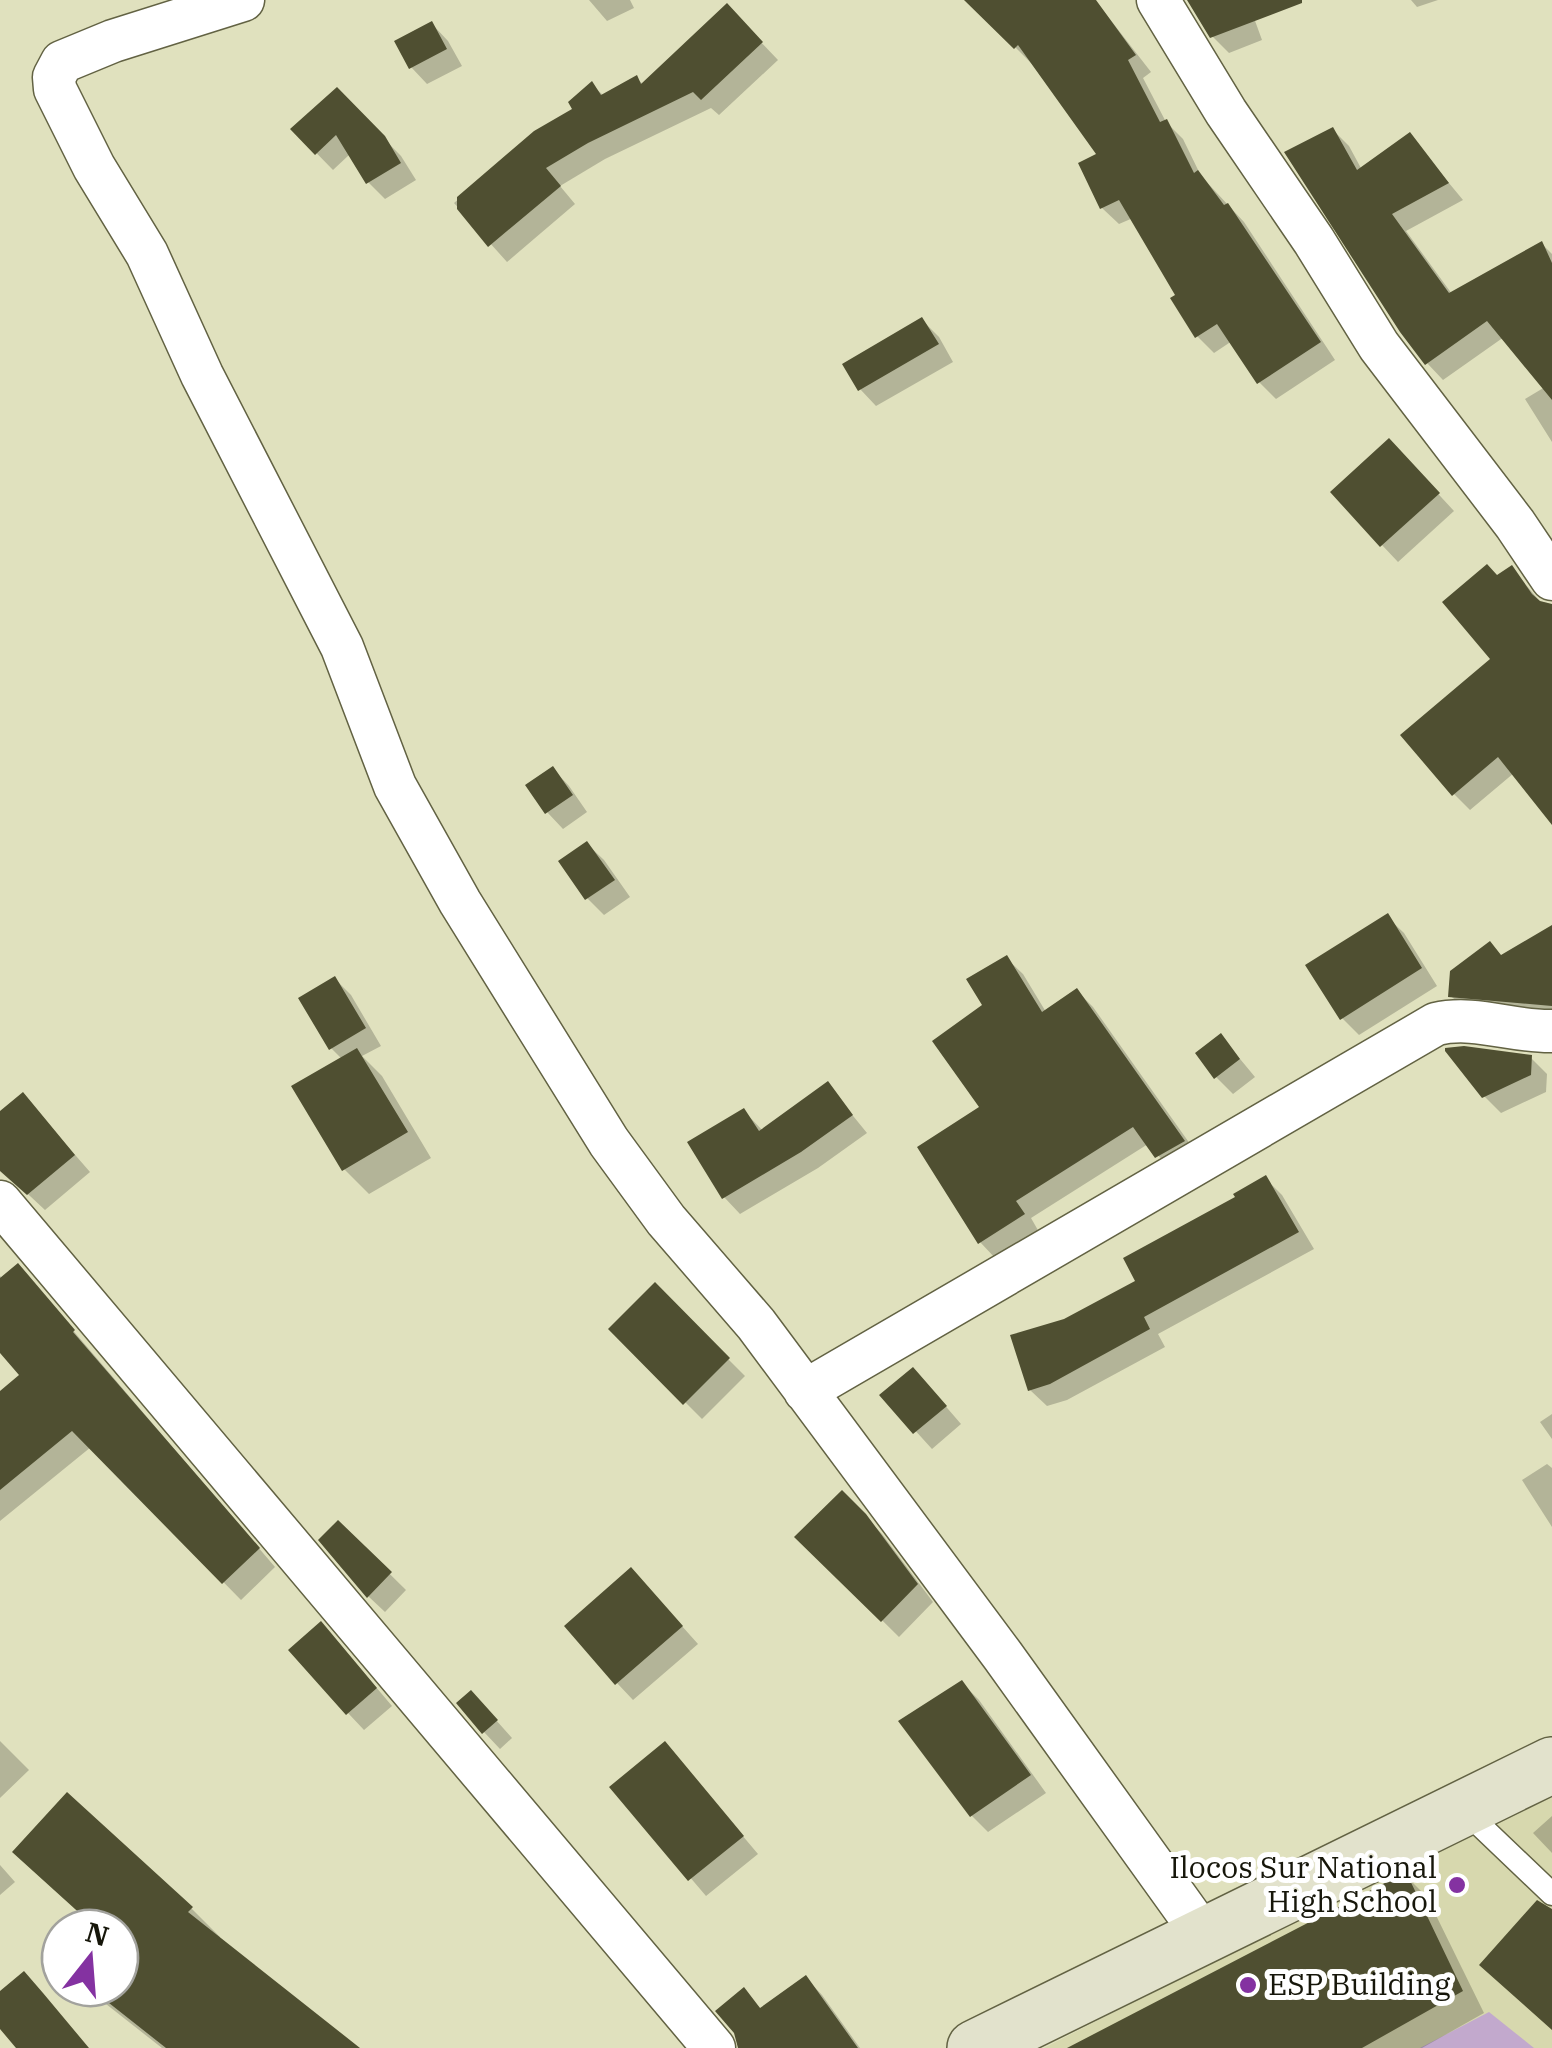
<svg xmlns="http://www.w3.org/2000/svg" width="1552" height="2048" viewBox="0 0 1552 2048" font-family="'IBM Plex Serif',serif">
<rect width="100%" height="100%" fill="#e0e1be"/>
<path fill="#d7d8ae" d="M1552,1794V2048H1044L1290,1922Z"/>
<path fill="#c2a9cd" d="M1489,2012L1534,2048H1420Z"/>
<path fill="#0003" d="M589,0H630L634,8L607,21Z
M968,0H1095L1151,72L1143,78L1166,122L1183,139L1201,176L1244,222L1335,360L1276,399L1259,382L1232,341L1214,353L1197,336L1179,296L1133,218L1119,224L1102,208L1100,155L1032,64Z
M1220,0H1244L1250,7L1262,40L1229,53L1212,36Z
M1411,0H1438L1417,7Z
M727,7L778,60L719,115L711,108L605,159L560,186L575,204L507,262L454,203L535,134L576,110L592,85L604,96L636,78L644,85Z
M432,24L448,41L462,66L427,84L411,67Z
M336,90L401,156L416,180L385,199L368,182L350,154L333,170L294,130Z
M1333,130L1349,146L1362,170L1410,136L1463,200L1406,231L1452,294L1542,244L1552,254V442L1525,399L1545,387L1504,337L1443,380L1427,363Z
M922,320L939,337L953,362L876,406L860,389Z
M1405,458L1454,511L1398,562L1333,493Z
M1512,568L1542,604L1552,606V821L1514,773L1470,810L1454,794L1494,659L1498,577Z
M553,769L569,786L587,812L563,829L547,812Z
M587,844L604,860L630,897L604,915L587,898Z
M1387,917L1404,933L1437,986L1359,1035L1342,1018Z
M1552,927V1021L1468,1013L1451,996L1502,957Z
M1006,958L1023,974L1046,1012L1077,991L1093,1007L1200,1158L1174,1173L1148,1144L1031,1218L1039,1232L996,1259L980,1242L986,1006Z
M335,979L351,995L381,1046L362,1056L382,1076L431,1158L369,1194L344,1169L342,1059L331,1048Z
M1221,1036L1255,1077L1233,1094L1216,1077Z
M1531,1058L1547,1074L1546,1092L1501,1113L1484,1096Z
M827,1084L867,1133L818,1168L740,1214L724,1197L744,1111L763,1131Z
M23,1095L90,1172L45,1210L0,1168V1114Z
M1265,1178L1282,1195L1314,1249L1158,1334L1165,1347L1067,1400L1047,1406L1030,1390L1065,1321L1139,1282Z
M18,1266L275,1567L241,1600L91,1447L0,1521V1394L23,1375L0,1349V1276L3,1279Z
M655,1286L745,1376L702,1419L612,1329Z
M929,1387L961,1424L932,1449L883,1395Z
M1552,1414V1439L1540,1422Z
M1547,1464L1552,1468V1527L1522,1480Z
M842,1493L882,1534L933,1602L899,1637L798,1537Z
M338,1523L406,1590L385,1612L368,1596Z
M647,1587L698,1644L633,1700L617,1683Z
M337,1641L392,1706L364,1730L348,1713Z
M962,1683L979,1700L1046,1793L988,1832L972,1816Z
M487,1710L512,1738L500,1749L484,1732Z
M0,1741L29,1770L0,1798Z
M665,1744L758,1854L706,1896L613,1787Z
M67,1796L192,1909L220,1937L218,1939L356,2048H162L106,2004L90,1988H120V1928H96Z
M1552,1816V1853L1533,1833Z
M0,1865L15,1882L0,1895Z
M1405,1875L1427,1897L1484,2013L1422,2048H1072Z
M806,1978L822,1995L860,2048H740L743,1991L761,2009Z"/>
<path fill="#4f4f31" d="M964,0H1096L1136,55L1128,60L1160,122L1167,119L1194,173L1198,170L1224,205L1228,203L1321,342L1257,384L1217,324L1195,338L1170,298L1175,295L1119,200L1100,209L1078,163L1096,154L1018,45L1014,49Z
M1187,0H1302V3L1210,38Z
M727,3L763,42L701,100L693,92L588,143L546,168L561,186L488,247L457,209V197L534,131L572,109L568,102L592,81L601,95L637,75L641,84Z
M432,21L447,49L409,69L394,41Z
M337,87L385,136L401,163L366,184L336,135L315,155L290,129Z
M1333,127L1357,170L1410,132L1449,183L1392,214L1449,293L1542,241L1552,263V400L1487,321L1425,365L1400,332L1284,152Z
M922,317L939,344L858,391L842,364Z
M1389,438L1440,493L1380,547L1330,492Z
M1487,564L1497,575L1512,565L1532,594L1540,601L1552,604V825L1498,757L1452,796L1400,735L1490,659L1442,602Z
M553,766L573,795L545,814L525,785Z
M587,841L615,880L585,900L558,861Z
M1388,913L1422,968L1340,1020L1305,965Z
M1552,925V1006L1448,997L1450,971L1490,941L1501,955Z
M1007,955L1042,1012L1077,988L1185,1141L1155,1158L1133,1127L1016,1201L1025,1214L978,1244L917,1147L979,1107L932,1041L982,1005L966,979Z
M335,976L366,1028L329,1050L298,998Z
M1221,1033L1240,1059L1214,1079L1195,1053Z
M1464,1046L1532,1055L1531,1075L1482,1098L1445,1051V1048Z
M357,1048L408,1132L342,1171L291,1086Z
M828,1081L853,1115L801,1152L722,1199L687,1142L744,1108L759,1131Z
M23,1092L75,1155L27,1195L0,1171V1111Z
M1266,1175L1299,1232L1144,1317L1150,1329L1050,1384L1028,1391L1010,1335L1064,1319L1135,1281L1123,1258L1235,1197L1233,1194Z
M18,1263L75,1330L73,1332L260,1548L222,1584L72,1431L0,1490V1391L19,1375L0,1353V1278Z
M655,1282L730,1358L683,1405L608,1329Z
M913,1367L947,1406L913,1434L879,1395Z
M842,1490L866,1514L918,1584L881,1622L794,1537Z
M338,1520L392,1572L367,1598L318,1540Z
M631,1567L683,1626L615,1685L564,1626Z
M321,1621L377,1688L346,1715L288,1650Z
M962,1680L1031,1775L970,1817L898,1721Z
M471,1690L498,1720L482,1734L456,1703Z
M665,1741L744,1836L688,1881L609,1787Z
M67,1792L193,1907L188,1912L360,2048H166L90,1988H120V1961L126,1956L120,1950V1928H96L12,1852Z
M1406,1872L1463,1991L1362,2048H1067Z
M1537,1900L1552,1909V2030L1479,1965Z
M24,1971L43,1993L89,2048H16L0,2029V1991Z
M806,1975L858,2048H738L734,2033L715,2011L744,1987L760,2008Z"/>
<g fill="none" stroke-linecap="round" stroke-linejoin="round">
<g stroke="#626243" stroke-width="25">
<path id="lane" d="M1464,1810L1552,1894"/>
</g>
<g stroke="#626243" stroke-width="45">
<path id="street" d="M243,0L113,41L62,62L54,77L55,89L94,167L147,254L202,375L342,647L395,786L460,902L609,1142L666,1220L756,1324L1003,1656L1204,1936
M1158,0L1226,112L1314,241L1379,346L1515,524L1552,579
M0,1202L714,2048
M805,1391L1436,1024C1475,1015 1513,1032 1552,1031"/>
</g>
<g stroke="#626243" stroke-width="58">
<path id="secondary" d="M975,2048L1552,1765"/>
</g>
<use href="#lane" stroke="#fff" stroke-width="22"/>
<use href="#street" stroke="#fff" stroke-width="42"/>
<use href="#secondary" stroke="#e2e2cc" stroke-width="55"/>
</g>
<g fill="#8432a1" stroke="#fff" stroke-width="4">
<circle cx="1457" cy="1885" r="10"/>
<circle cx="1248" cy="1985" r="10"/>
</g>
<g text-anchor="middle" stroke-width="10" stroke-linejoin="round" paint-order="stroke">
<g font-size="30" fill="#16160a" stroke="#fff" text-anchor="end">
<text x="1437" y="1878">Ilocos Sur National<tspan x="1437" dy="34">High School</tspan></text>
<text x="1268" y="1995" text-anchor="start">ESP Building</text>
</g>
</g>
<g transform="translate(90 1958) rotate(17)"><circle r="48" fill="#ffffff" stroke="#a2a29d" stroke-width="2.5"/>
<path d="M0-8L18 38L0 25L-18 38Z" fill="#8432a1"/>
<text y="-15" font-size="28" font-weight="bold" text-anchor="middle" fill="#16160a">N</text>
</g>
</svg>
